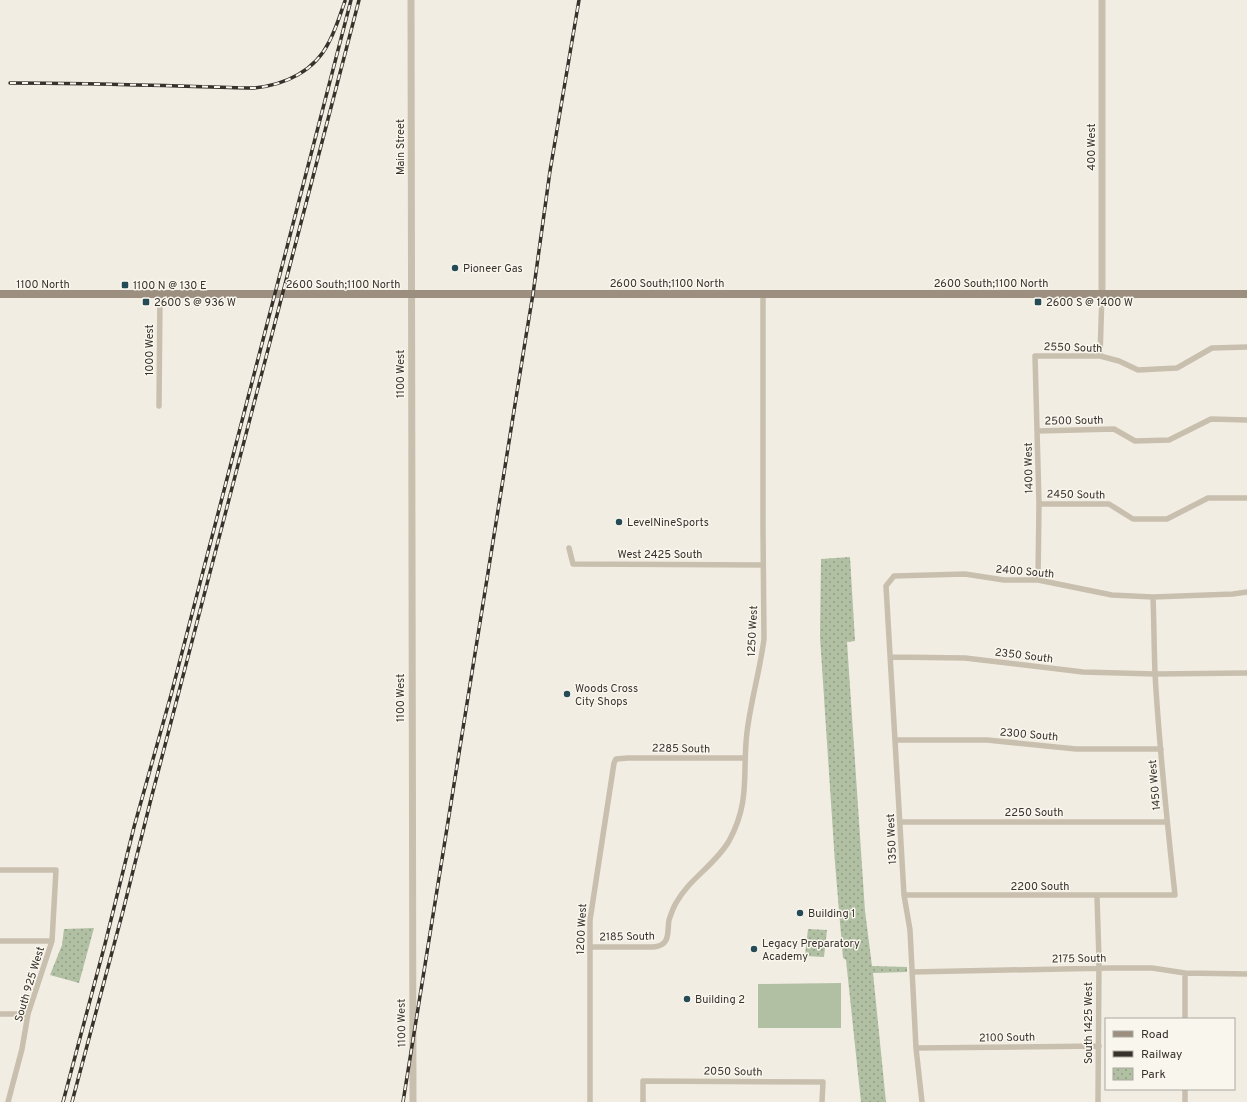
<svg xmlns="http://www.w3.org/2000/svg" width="1247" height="1102" viewBox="0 0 1247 1102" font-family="Overpass,sans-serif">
<defs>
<pattern id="park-dots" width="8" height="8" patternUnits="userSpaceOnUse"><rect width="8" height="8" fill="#b1c0a3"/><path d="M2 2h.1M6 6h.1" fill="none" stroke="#919d85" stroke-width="1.8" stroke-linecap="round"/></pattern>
</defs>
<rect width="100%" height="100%" fill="#f2ede2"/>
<path fill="url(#park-dots)" d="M850,557L855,641L847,642L865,911L872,966L907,967V972L873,973L886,1102H861L846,960L843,958L835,863L820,637L821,559Z
M94,928L79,983L50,975L62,945L64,929Z
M808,929L827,930L824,957L805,956Z"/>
<path fill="#b1c0a3" d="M841,983V1028H758V984Z"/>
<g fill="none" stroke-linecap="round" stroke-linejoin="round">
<path stroke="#c9bfae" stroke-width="5.5" d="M1100,356L1102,294
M159,406L160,295
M1038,431L1114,429L1135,441L1169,440L1211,419L1247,420
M1039,504H1109L1133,519H1167L1208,498H1247
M569,548L573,564L763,565
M1038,580L1039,504L1035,356H1100L1119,361L1138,370L1177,368L1212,348L1247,347
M891,657L965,658L1083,672L1155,674L1247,673
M895,740H987L1076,749H1161
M900,822H1167
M0,870H56L52,941L28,1014L22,1049L8,1102
M904,895H1175C1167,821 1159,747 1155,673C1154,647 1154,622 1153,597
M1097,896L1099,960L1098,1102
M0,941H52
M590,947H653C671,946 667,932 669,920C671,914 673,908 676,903C689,879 715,865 729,841C751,801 742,773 747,732C751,700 760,670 764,639L763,531V294
M912,972L1110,968H1152L1185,973L1247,974
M0,1014H28
M1185,1019V973
M916,1048L1099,1046
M1185,1089V1102
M590,1102V920L614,763L616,759L628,758H745
M643,1102V1081L823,1082L822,1102
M922,1102L916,1048L910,930L904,895L886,586L894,576L965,574L1004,580H1038L1112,595L1153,597L1233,594L1247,592"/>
<path stroke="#c9bfae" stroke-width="7" d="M411,0L413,1102
M1102,294V0"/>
<path stroke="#9d8f80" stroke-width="8" d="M0,294H1247"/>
<g stroke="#38322c" stroke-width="3.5">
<path id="rail" d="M10,83C92,83 173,86 254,88C285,85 315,71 329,42C336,29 340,15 345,1
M63,1102L105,944L134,827L171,695L351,0
M72,1102L123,911L151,799L359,0
M403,1102L526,336L533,294L550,171L579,0"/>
</g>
<use href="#rail" stroke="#f9f6ee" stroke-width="2" stroke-dasharray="6" stroke-linecap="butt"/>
</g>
<g fill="#254b56" stroke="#f9f6ee" stroke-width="1.5">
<circle cx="455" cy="268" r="4"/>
<rect x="121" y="281" width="8" height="8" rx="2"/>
<rect x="142" y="298" width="8" height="8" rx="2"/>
<rect x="1034" y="298" width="8" height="8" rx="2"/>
<circle cx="619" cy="522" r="4"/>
<circle cx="567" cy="694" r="4"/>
<circle cx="800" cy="913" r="4"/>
<circle cx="754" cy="949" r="4"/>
<circle cx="687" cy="999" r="4"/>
</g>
<g text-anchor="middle" stroke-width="3" stroke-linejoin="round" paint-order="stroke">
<g font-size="11" fill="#38322c" stroke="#f9f6ee">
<text transform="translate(400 147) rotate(-90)" y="4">Main Street</text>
<text transform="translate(1091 147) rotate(-90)" y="4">400 West</text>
<text x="667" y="287">2600 South;1100 North</text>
<text x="991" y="287">2600 South;1100 North</text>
<text x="43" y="288">1100 North</text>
<text x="343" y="288">2600 South;1100 North</text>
<text transform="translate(1073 347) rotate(2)" y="4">2550 South</text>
<text transform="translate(149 350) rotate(-90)" y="4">1000 West</text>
<text transform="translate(400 374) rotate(-90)" y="4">1100 West</text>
<text transform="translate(1074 420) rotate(-1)" y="4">2500 South</text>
<text transform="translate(1028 468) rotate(-91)" y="4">1400 West</text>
<text transform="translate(1076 494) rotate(1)" y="4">2450 South</text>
<text x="660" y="558">West 2425 South</text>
<text transform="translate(1025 571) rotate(5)" y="4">2400 South</text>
<text transform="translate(752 631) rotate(-87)" y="4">1250 West</text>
<text transform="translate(1024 655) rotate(7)" y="4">2350 South</text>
<text transform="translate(400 698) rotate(-90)" y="4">1100 West</text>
<text transform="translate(1029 734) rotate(5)" y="4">2300 South</text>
<text transform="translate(681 748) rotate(1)" y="4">2285 South</text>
<text transform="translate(1154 785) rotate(-95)" y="4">1450 West</text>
<text x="1034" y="816">2250 South</text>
<text transform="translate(891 839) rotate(-93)" y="4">1350 West</text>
<text x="1040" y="890">2200 South</text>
<text transform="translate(581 929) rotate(-87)" y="4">1200 West</text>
<text transform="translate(627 936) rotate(-1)" y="4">2185 South</text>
<text transform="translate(1079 958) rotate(-1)" y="4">2175 South</text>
<text transform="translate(29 984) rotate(-73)" y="4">South 925 West</text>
<text transform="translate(401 1023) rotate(-91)" y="4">1100 West</text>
<text transform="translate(1088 1023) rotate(-90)" y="4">South 1425 West</text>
<text transform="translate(1007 1037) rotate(-1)" y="4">2100 South</text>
<text transform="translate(733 1071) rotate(1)" y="4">2050 South</text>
</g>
<g font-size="11" fill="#38322c" stroke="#f9f6ee" text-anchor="start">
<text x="463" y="272">Pioneer Gas</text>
<text x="133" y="289">1100 N @ 130 E</text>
<text x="154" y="306">2600 S @ 936 W</text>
<text x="1046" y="306">2600 S @ 1400 W</text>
<text x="627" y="526">LevelNineSports</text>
<text x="575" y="692">Woods Cross<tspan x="575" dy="13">City Shops</tspan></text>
<text x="808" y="917">Building 1</text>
<text x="762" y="947">Legacy Preparatory<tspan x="762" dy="13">Academy</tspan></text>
<text x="695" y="1003">Building 2</text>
</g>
</g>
<rect x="1105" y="1018" width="130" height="72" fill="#f9f6ee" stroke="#aca8a0"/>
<rect x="1113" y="1031" width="20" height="6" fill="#9d8f80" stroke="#aca8a0"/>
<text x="1141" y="1038" font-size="12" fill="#38322c">Road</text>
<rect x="1113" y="1051" width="20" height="6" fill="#38322c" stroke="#aca8a0"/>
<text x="1141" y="1058" font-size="12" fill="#38322c">Railway</text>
<rect x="1113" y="1068" width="20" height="12" fill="url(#park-dots)" stroke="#aca8a0"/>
<text x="1141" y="1078" font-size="12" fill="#38322c">Park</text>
</svg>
